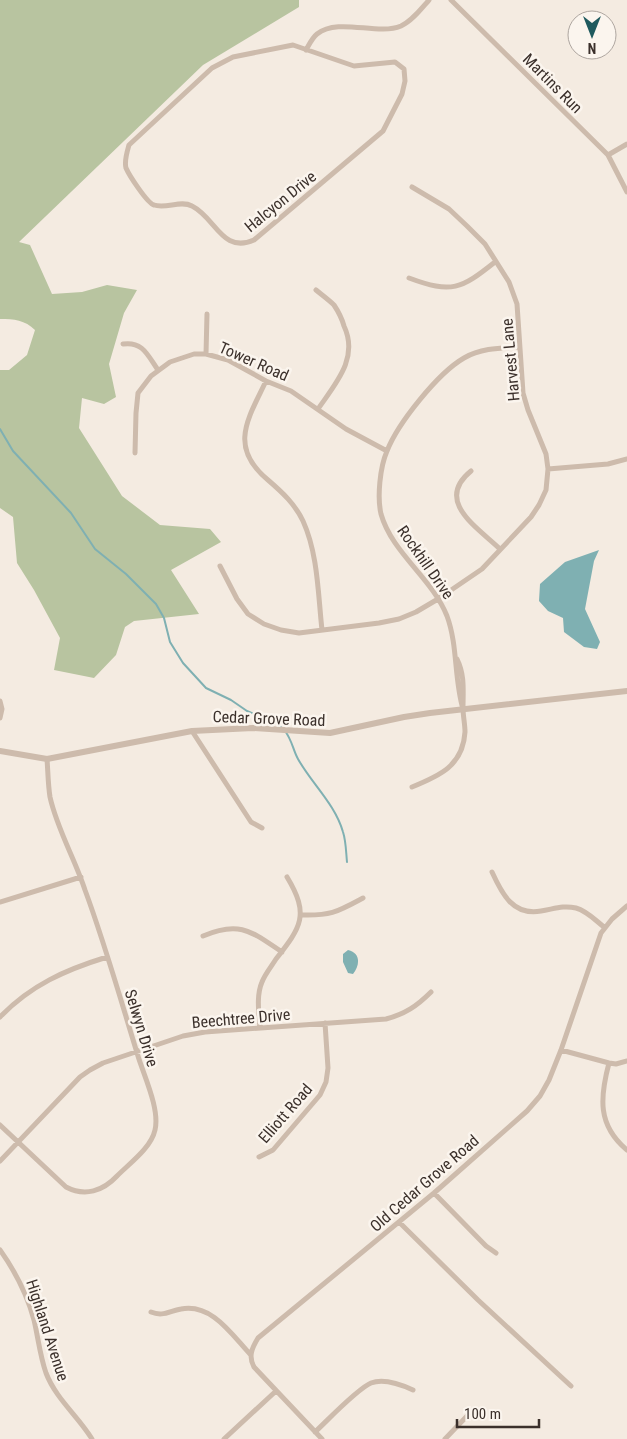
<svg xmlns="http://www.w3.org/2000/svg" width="627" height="1439" viewBox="0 0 627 1439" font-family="'Roboto Condensed',sans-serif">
<rect width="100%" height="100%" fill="#f4ebe1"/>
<path fill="#b8c4a0" d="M0,0H299V7L203,65L19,242L30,245L52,294L82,292L107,285L137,290L124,313L109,364L116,397L104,404L82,398L79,428L122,496L160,525L210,529L221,542L171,570L199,614L134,621L125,627L116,655L94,678L54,670L60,638L34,590L17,563L13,517L0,508V370H9L27,355L35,330C25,320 14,319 0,319Z"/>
<path fill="#7fb0b2" d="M599,550L594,561L585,609L600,642L597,649L584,647L564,632L563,618L548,611L539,601L540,584L565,562Z
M348,950C361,953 360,965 353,974L348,973L343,962V954Z"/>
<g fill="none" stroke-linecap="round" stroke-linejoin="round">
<path stroke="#7fb0b2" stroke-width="2" d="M0,429L13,451L71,513L95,549L126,574L156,604L164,618L170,642L183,663L206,688L231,700L247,711L275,723L282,728
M285,731C292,740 293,750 298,759C312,784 335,804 343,832C346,841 346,852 347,862"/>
<path stroke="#cdbbac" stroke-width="5" d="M451,0L608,155L627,192
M293,45L354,66L395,62L404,69L405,81L402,94L383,131L254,240C222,254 216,218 192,206C181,200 166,209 154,205C147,203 129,175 126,168C124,161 127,152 129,145L212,68L233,57Z
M306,50C309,45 312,38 317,34C339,17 377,36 401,26C412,21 421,9 429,0
M608,155L627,144
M409,278C452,294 461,289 495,262
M316,290C322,295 329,300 334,305C338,311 342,319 344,326C359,358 336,383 318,409
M123,344C143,341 148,356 158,370
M206,354L207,314
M266,381C248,419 228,447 268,480C282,492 295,504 303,521C318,554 318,594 322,630
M135,453L136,413L138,393L151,376L170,362L194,354H206L228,360L266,381L291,391L346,429L387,451
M548,469L608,464L627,459
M471,471C434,501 477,527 500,549
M220,566L237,599L248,614L264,624L281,630L299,633L379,623L399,619L416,612L438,599L482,569L531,517L539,505L546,490L548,469L546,454L528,410L523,393L517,304L509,282L485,244L467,226L449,209L412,187
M0,701L2,709L0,718
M463,709C454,679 458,646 447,616C432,578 392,553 381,514C377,497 380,467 387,451C398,423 438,373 464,358C481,348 501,348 519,347
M192,731L251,822L262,828
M412,787C439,776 463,766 465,732C465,724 463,716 463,708C463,691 465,675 457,659
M492,872C502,894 513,916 541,911C554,909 563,905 576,908C587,911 595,920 604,927
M0,902L81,877
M301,915C331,916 337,912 363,898
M203,936C240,920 252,932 282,952
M0,1017C31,985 65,970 107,957
M260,1028C259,1013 256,996 262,982C265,974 271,967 276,959C301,927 310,915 287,877
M561,1050L609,1063L616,1064L627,1061
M609,1063C600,1097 597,1125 627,1150
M0,1125L66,1187C85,1197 103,1191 117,1176C130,1163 151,1148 155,1130C160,1109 144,1076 138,1056C121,1001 105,944 85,890C75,859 57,829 50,797C48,785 48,772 47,759
M259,1157L273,1150L320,1095L326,1082L328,1068L325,1023
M0,1161L80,1077L90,1070L103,1063L183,1036L205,1032L386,1019C405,1014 417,1006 431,992
M434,1193L486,1246L496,1253
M399,1222L478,1300L571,1386
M0,1250C15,1271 27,1294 34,1320C38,1337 40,1356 46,1373C56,1399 78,1416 92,1439
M151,1312C163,1317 169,1311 181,1309C212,1303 232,1335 250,1354
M315,1432C328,1420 357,1389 371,1383C384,1378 400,1384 413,1390
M224,1439L276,1391
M322,1439L254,1367C248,1356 252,1348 258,1338L434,1193L527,1111L540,1096L549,1080L561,1050L601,933L612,919L627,906
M445,1439L468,1415"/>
<path stroke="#cdbbac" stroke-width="6" d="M0,751L47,759L192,731L253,728L330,733L404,717L430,713L627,691"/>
</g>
<g text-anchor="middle" stroke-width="5" stroke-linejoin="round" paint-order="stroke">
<g font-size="16" fill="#3b302b" stroke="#fbf5ee">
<text transform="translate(553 83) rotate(45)" y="6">Martins Run</text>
<text transform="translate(280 201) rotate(-39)" y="6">Halcyon Drive</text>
<text transform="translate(510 360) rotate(-95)" y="6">Harvest Lane</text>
<text transform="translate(254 361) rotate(24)" y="6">Tower Road</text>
<text transform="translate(426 562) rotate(55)" y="6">Rockhill Drive</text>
<text transform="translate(269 718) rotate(2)" y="6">Cedar Grove Road</text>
<text transform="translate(241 1018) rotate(-5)" y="6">Beechtree Drive</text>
<text transform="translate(142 1028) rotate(73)" y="6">Selwyn Drive</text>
<text transform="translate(285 1113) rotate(-49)" y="6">Elliott Road</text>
<text transform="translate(424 1183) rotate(-41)" y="6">Old Cedar Grove Road</text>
<text transform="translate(48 1330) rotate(72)" y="6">Highland Avenue</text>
</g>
</g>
<g transform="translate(592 35) rotate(180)"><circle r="24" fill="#fbf5ee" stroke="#aea6a0"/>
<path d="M0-4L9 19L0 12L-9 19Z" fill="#1f5a5e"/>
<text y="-8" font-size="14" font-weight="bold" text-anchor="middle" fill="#3b302b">N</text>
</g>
<path d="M457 1419v8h82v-8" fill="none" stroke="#3b302b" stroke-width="2.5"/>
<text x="464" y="1419" font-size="15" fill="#3b302b" stroke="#fbf5ee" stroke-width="4" paint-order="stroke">100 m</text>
</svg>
